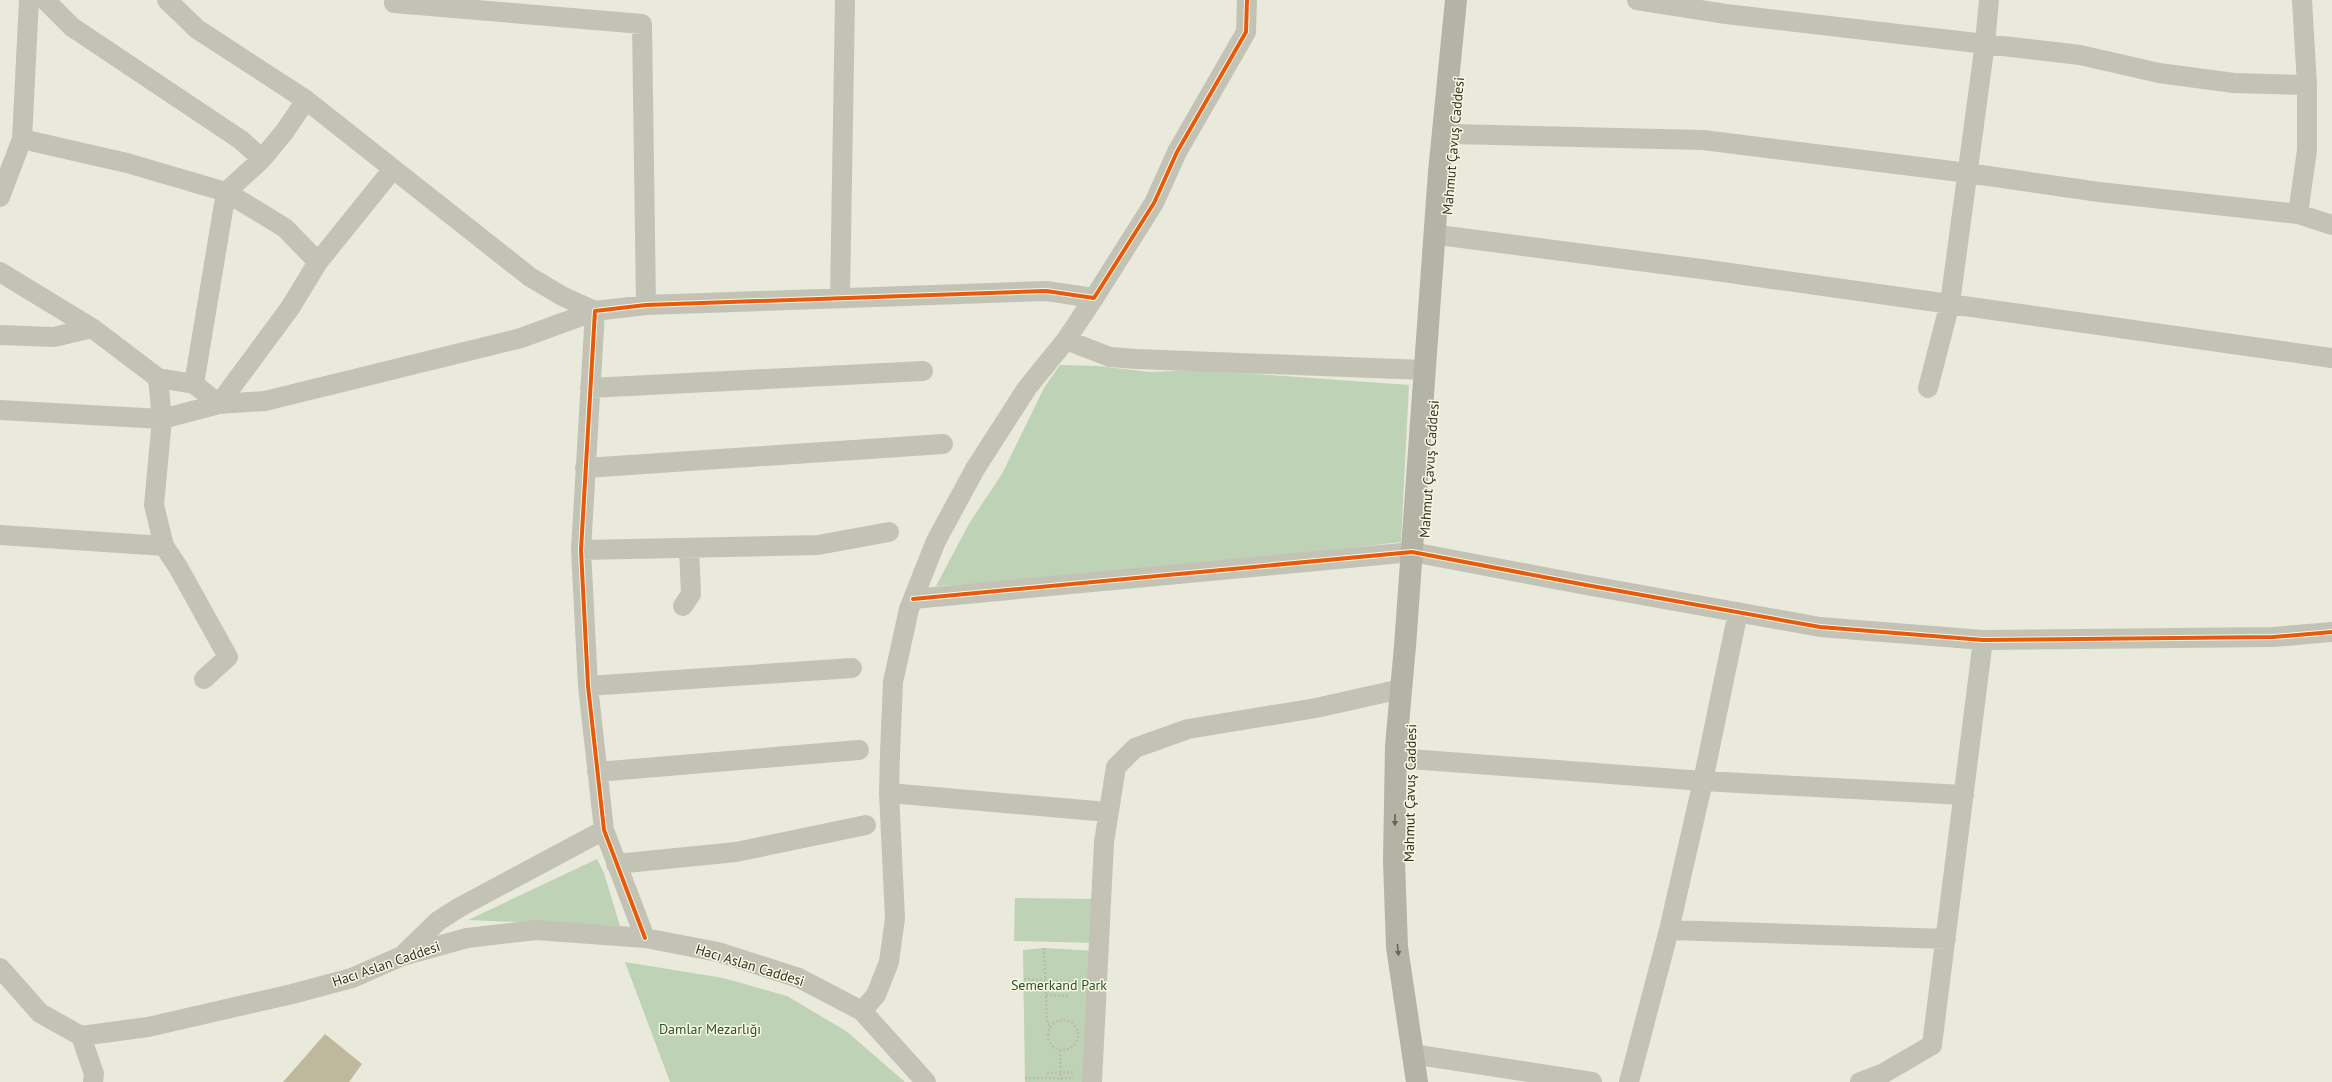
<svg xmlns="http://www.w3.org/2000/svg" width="2332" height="1082" viewBox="0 0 2332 1082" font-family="'PT Sans',sans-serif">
<rect width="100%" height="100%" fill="#e9eadc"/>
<path fill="#bed2b6" d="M1060,365L1098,366L1150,372L1199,370L1409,385L1401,542C1246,560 1091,577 936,586L970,522L1002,474L1044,388Z
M597,859L604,873L620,926L468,920Z
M1015,898L1098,899L1097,943L1014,941Z
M1044,948L1096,951L1092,1082H1025L1023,950Z
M625,962L723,978L787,996L846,1031L905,1082H670Z"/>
<path fill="#beb89d" d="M325,1034L362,1064L349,1082H283Z"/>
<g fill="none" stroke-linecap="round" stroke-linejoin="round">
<path stroke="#bcbcae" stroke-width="2.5" stroke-dasharray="2 2" stroke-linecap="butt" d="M1044,948L1047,1021L1050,1027
M1024,979L1079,982
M1046,995L1069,996
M1048 1035a15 15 0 1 1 30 0a15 15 0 1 1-30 0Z
M1060,1050L1061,1082
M1047,1073L1074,1072
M1025,1078H1074"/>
<path stroke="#c3c3b5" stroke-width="20" d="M45,0L72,27L241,140L262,159
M167,0L197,29L306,100L285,131L262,159L226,192L194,384
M395,0L394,3L642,24L646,305
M1637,0L1726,14L2080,55L2159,73L2234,83L2307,85
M306,100L530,277L562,296L595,311
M1453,134L1703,140L1968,173L2099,192L2298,214L2332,225
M0,197L22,139L29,0
M2298,214L2307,150V85L2302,0
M1446,236L1709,270L2332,358
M318,262L393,169
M0,272L92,328L158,378L194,384L219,404L290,308L318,262L285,228L226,192L127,163L22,139
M840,298L845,0
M0,335L54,337L92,328
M1066,340L1110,357L1137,359L1424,370
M158,378L162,419L154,505L164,546L178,567L228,657L204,679
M590,388L923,371
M1928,388L1950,303L1985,43L1989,0
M0,410L162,419L219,404L265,401L521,338L595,311
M585,468L943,444
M0,535L164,546
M581,550L818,545L889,532
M913,599L1412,552L1586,585L1820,627L1983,640L2273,637L2332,632
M683,606L691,594L689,548
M1738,612L1703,781L1964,795
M588,686L852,668
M1410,759L1703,781L1669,930L1629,1082
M597,772L859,750
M889,793L1108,812
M616,864L736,852L866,825
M1669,930L1946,939
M645,938L604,830L588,686L581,550L595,311L646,305L1046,291L1094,298L1154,203L1177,152L1246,32L1247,0
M404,954L438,921L460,907L604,830
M0,968L40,1013L81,1036L148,1027L292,994L352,978L402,956L467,938L536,930L645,938L718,952L799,978L862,1011L926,1082
M862,1011L876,995L889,962L895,918L889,793L890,754L893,682L909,609L936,541L975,469L1027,388L1066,340L1094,298
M81,1036L94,1074L93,1082
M1412,1054L1592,1082
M1092,1082L1104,842L1116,767L1135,748L1188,729L1316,708L1401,689
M1860,1082L1884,1073L1932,1045L1983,640"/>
<path stroke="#b3b3a6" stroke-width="22" d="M1417,1082L1397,947L1394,861L1396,746L1405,646L1439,172L1456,0"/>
<g stroke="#f6f8e2" stroke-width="6">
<path id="cycleway" d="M913,599L1412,552L1586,585L1820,627L1983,640L2273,637L2332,632
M645,938L604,830L588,686L581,550L595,311L646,305L1046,291L1094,298L1154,203L1177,152L1246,32L1247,0"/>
</g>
<use href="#cycleway" stroke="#e8590c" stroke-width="4"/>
</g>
<defs><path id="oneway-solid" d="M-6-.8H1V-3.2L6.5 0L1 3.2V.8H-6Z"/></defs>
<g fill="#666559">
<use href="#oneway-solid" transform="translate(1395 820) rotate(91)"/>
<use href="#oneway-solid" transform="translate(1398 950) rotate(84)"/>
</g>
<g text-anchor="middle" stroke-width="3" stroke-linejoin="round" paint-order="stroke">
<g font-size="14" fill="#333125" stroke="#f6f8e2">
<text transform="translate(1453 146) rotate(-85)" y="5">Mahmut Çavuş Caddesi</text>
<text transform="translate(1429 469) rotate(-86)" y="5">Mahmut Çavuş Caddesi</text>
<text transform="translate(1410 793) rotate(-89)" y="5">Mahmut Çavuş Caddesi</text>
<text transform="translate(386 964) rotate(-19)" y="5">Hacı Aslan Caddesi</text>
<text transform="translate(750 965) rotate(17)" y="5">Hacı Aslan Caddesi</text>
</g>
<g font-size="14" fill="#2c5129" stroke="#f6f8e2">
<text x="1059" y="990">Semerkand Park</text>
<text x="710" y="1034">Damlar Mezarlığı</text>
</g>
</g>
</svg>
